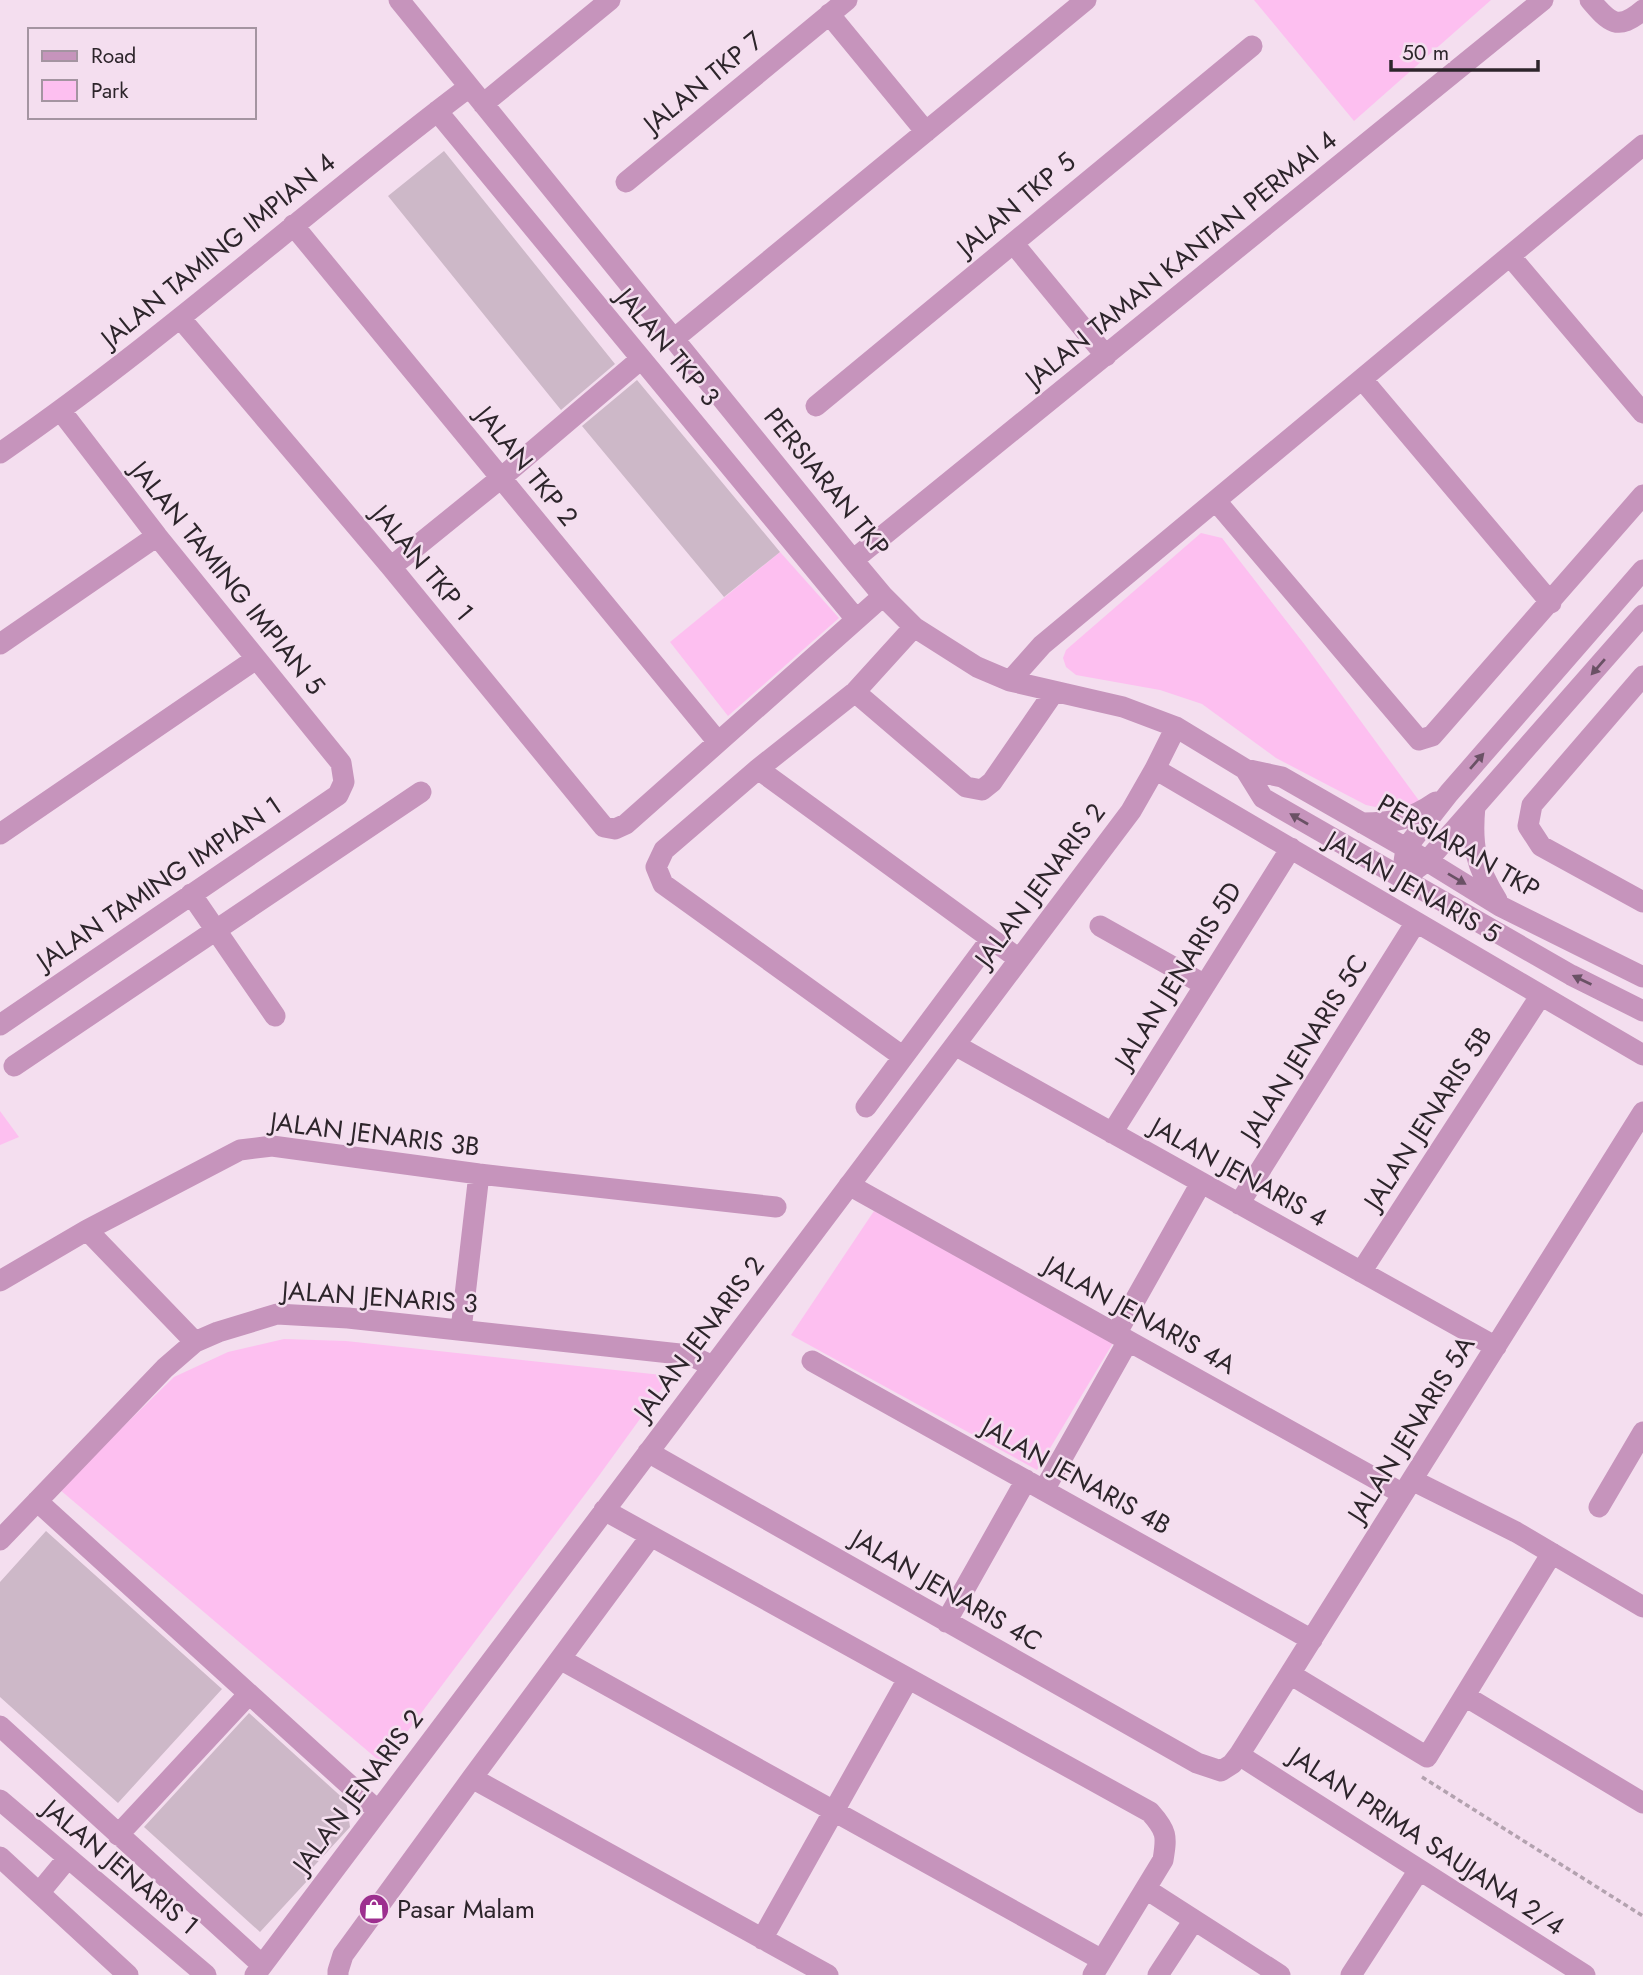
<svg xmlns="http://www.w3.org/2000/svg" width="1643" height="1975" viewBox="0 0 1643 1975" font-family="Jost,sans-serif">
<rect width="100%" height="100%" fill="#f4deef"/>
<path fill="#fdbff0" d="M1254,0H1491L1354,121Z
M1201,533L1222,538L1305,645L1420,802L1404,807L1385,809L1366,805L1276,758L1202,704L1160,690L1076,675L1066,667L1063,658L1066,650Z
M780,552L839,618L728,716L670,642Z
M0,1111L19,1137L0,1145Z
M874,1211L1113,1343L1037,1470L791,1335Z
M284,1339L346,1341L671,1376L598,1477L383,1764L59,1489L174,1377L228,1352Z"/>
<path fill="#cdb8c8" d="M444,151L615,364L561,410L388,196Z
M637,380L780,552L724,597L582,426Z
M46,1531L222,1689L118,1803L0,1697V1582Z
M249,1713L346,1801L350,1827L304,1877L308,1880L260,1932L144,1827Z"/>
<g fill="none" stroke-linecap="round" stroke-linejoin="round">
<path stroke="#b3a2af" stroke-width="3.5" stroke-dasharray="5 3.5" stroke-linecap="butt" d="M1422,1777L1643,1916"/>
<path stroke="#c694bc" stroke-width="21" d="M399,0L853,560L883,596L914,627L977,667L1010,681L1123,707L1176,727L1245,769L1282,777L1406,848L1500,906L1643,977
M1590,0C1609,22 1617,32 1643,10
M829,14L926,132
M483,104L610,0
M437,111L856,619
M626,182L847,0
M293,225L718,742
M1013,243L1106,356
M1510,256L1643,413
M181,319L391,567L604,827L615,829L626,824L883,596
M675,338L1086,0
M1362,379L1551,603
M816,406L1252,46
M0,453C164,340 311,206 469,87
M1216,501L1419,740L1432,736L1643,495
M853,560L1543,0
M391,567L501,478L641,359
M0,644L157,536
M1643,676L1532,805L1528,826L1541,846L1643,902
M1010,681L1042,645L1643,145
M855,692L966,787L982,790L992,782L1054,692
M758,769L1019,959
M1155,769L1643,1055
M1245,769L1263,798L1571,975L1643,1011
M1475,806C1471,847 1476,866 1497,900
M1362,823C1393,823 1410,820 1436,802
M0,834L256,659
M1404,862L1406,848L1449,793L1643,570
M1416,869L1427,861L1643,615
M191,894L275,1016
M1100,926L1205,985
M0,1025L338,795L344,782L341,763L157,536L61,411
M955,1045L1496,1347
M902,1056L663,884L656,867L664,850L758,769L855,692L914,627
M14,1066L421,792
M866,1107L991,939
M1112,1133L1291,848
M849,1185L1403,1494
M1239,1204L1416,922
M87,1230L195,1342
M1361,1272L1541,995
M0,1281L87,1230L240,1150L272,1146L479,1174L776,1207
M461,1330L479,1174
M1116,1334L1201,1183
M812,1361L1312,1640
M648,1452L1197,1763L1221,1771L1232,1764L1239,1755L1643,1112
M1412,1480L1516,1532L1643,1607
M1044,1490L1128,1341
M37,1501L378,1811
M1599,1507L1643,1432
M604,1510L1150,1812C1167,1831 1167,1836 1163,1860L1093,1975
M0,1540L165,1368L195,1342L218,1332L277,1314L348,1318L689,1355L713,1366
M946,1622L1026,1480
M560,1659L1102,1960
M1290,1674L1427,1757L1552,1553
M1465,1696L1643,1803
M0,1726L262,1965
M1239,1755L1585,1975
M472,1778L828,1975
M0,1800L206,1975
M118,1835L248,1695
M0,1857L128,1975
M1146,1889L1280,1975
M39,1893L67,1859
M762,1939L908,1679
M255,1975L1131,811L1155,769L1176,727
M338,1975V1971L343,1955L472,1778L651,1536
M1158,1975L1194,1920
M1351,1975L1419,1870"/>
</g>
<defs><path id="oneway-solid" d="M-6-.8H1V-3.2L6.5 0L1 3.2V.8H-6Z" transform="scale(1.75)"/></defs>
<g fill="#6a5165">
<use href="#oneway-solid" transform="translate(1598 667) rotate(131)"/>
<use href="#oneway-solid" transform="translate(1477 761) rotate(-49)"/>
<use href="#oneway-solid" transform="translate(1299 819) rotate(-150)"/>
<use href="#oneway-solid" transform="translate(1457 879) rotate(31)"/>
<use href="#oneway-solid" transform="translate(1582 980) rotate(-154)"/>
</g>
<defs>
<g id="shop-disc" transform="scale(1.575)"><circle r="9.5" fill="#9d2f8f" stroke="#f4deef"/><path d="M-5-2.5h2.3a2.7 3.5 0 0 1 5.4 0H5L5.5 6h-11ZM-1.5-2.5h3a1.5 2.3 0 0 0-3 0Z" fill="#fff"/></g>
</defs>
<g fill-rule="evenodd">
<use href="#shop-disc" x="374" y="1909"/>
</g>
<g text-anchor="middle" stroke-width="5" stroke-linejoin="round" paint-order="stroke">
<g font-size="26" fill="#2d252b" stroke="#f4deef">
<text transform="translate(703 82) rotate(-39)" y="9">JALAN TKP 7</text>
<text transform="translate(1016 204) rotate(-40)" y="9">JALAN TKP 5</text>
<text transform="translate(218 250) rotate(-39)" y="9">JALAN TAMING IMPIAN 4</text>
<text transform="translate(1181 259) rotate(-39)" y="9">JALAN TAMAN KANTAN PERMAI 4</text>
<text transform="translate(668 347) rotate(50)" y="9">JALAN TKP 3</text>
<text transform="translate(527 466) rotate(51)" y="9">JALAN TKP 2</text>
<text transform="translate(827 482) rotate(51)" y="9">PERSIARAN TKP</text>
<text transform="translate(423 563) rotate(50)" y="9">JALAN TKP 1</text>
<text transform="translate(228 578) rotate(51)" y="9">JALAN TAMING IMPIAN 5</text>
<text transform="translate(1459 846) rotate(30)" y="9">PERSIARAN TKP</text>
<text transform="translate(159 883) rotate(-34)" y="9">JALAN TAMING IMPIAN 1</text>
<text transform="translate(1040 885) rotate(-53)" y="9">JALAN JENARIS 2</text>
<text transform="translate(1413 887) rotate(30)" y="9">JALAN JENARIS 5</text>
<text transform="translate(1178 975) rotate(-58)" y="9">JALAN JENARIS 5D</text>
<text transform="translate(1304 1048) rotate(-58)" y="9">JALAN JENARIS 5C</text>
<text transform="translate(1428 1118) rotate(-57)" y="9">JALAN JENARIS 5B</text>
<text transform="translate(375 1134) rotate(7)" y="9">JALAN JENARIS 3B</text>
<text transform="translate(1239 1172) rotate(29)" y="9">JALAN JENARIS 4</text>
<text transform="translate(380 1297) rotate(4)" y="9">JALAN JENARIS 3</text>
<text transform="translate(1140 1315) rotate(29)" y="9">JALAN JENARIS 4A</text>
<text transform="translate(699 1338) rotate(-53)" y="9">JALAN JENARIS 2</text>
<text transform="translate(1411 1429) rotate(-58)" y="9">JALAN JENARIS 5A</text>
<text transform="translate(1076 1476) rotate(29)" y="9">JALAN JENARIS 4B</text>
<text transform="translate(947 1590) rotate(30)" y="9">JALAN JENARIS 4C</text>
<text transform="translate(358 1791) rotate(-53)" y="9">JALAN JENARIS 2</text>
<text transform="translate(1427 1841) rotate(33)" y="9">JALAN PRIMA SAUJANA 2/4</text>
<text transform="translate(121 1867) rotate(40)" y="9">JALAN JENARIS 1</text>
</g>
<g font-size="26" fill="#2d252b" stroke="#f4deef" text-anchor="start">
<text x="397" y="1918">Pasar Malam</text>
</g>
</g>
<rect x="28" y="28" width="228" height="91" fill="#f4deef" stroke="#a494a1" stroke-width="2"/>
<rect x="42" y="51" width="35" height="10" fill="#c694bc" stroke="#a494a1" stroke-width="2"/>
<text x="91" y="63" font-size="21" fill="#2d252b">Road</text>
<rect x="42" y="80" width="35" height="21" fill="#fdbff0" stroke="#a494a1" stroke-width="2"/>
<text x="91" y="98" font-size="21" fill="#2d252b">Park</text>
<path d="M1391 60v10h147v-10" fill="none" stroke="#2d252b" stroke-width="3.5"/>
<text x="1402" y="60" font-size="21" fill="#2d252b" stroke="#f4deef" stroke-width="5" paint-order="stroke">50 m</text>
</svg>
